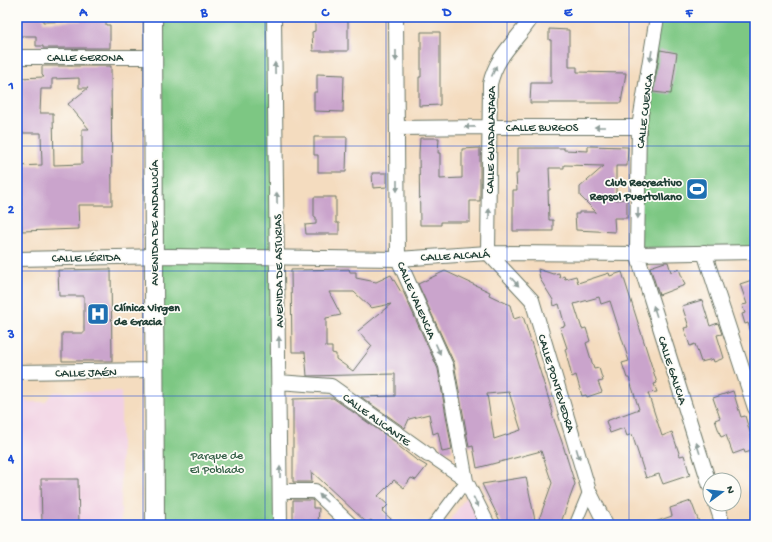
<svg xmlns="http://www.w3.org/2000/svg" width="772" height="542" viewBox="0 0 772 542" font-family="'Gochi Hand',sans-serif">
<rect width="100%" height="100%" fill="#fdfcf7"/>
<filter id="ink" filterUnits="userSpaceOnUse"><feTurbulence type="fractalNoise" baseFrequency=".025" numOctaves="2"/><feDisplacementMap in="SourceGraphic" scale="8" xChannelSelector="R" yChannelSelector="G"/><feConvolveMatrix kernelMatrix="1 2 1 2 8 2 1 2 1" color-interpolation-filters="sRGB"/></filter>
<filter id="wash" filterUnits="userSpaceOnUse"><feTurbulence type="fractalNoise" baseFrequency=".012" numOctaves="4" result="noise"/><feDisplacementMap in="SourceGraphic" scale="16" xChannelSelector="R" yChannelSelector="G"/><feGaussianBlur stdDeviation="0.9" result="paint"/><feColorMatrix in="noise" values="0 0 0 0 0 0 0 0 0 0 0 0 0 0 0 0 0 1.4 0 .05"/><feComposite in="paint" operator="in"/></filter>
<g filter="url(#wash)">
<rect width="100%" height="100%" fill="#f4dcbf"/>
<path fill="#f1d0e3" d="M54,392H121V525H17V394L29,402H45Z
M467,495L482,525H447Z"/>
<path fill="#7dc783" stroke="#4e825c" d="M153,17H274L281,525H155Z
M657,17H755V252L637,254L639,127Z"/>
<g id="blocks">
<path fill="#caa4cc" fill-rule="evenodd" d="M17,17H43V22L81,21V17H106V25H110V48H43V46H36V36H17Z
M315,17H348V51H313L312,32L315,31Z
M549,29L569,30V67H577V72L626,73L621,103H530L531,83H551V40H549Z
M421,32H440V105L419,106V77H421Z
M660,50L677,53L671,94L653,92Z
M42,66H111L112,205H78L79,229L22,231L21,193H17V166L42,165L41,133H19V78L44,77L42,75ZM79,78V88H88L68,104L89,129H82V164L54,165L53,113H40L41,89H52V79Z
M317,74L344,75L343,112L314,111V92H317Z
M314,137H347L346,172H318V155H314Z
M420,138H439L438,153H440V179L462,178V149L480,148V201H470V222H441V225H420L419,153Z
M588,146L628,147L627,166H616V200L627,199V218H614L615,232L576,230L575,214H579V212H596L580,196V187L604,166L564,165V168H549L550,190H548L549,220H553V231H513V190H517L516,174H518V148H564V150L588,151Z
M372,173H387V187L373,188Z
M314,197H336V223H339V234H306L305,225L316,224V217H314Z
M665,262H668L671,272L679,269L685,285L659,295L650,267Z
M111,269L112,361H62V333H84V296H59L58,270Z
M349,269L350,272H356V278L376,282L391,275L401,292L403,291L438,369L452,450L442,452L438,432L433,434L429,414L409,419L405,428L361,397L395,396V374L307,376L305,352H292L291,270ZM329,292H354L371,308L391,304L358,331L372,346L353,371L336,359V354L332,353V347H326V318L341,315Z
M538,269L553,274L559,273L560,278L564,276L565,279L576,276L578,283L609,273L610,276L622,272L657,383L654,384L657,392L648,393L662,436L672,432L680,456L684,455L690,475L663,484L659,474L646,478L632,434L627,436L624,428L610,433L606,421L639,409L629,378H627L622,363L629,361L610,301L601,304L599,297L574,304L582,329L586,328L590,341L586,343L594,369L599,368L603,381L598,382L602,392L587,397L586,395L582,396L576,375L572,377L565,349L567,348L560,327L565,326L559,304L554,306L553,300L540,279Z
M445,271L490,292L489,295L510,305L514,319L523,316L553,413L552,414L562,442L575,484L560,525H537L552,483L541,451L477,468L473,446L469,447L454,363L418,284ZM509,392L521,430L494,439L487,394Z
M755,279V337L753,338L748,323L745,324L742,314L745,313L742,305L747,304L740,284Z
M702,300L710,326L718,323L722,334L717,335L724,358L714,362L713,359L701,362L695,344L690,346L684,328L689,327L682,306Z
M733,391L741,417L745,416L755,448V450L745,453L744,450L733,454L726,435L721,437L715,420L720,418L713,398Z
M333,398L397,443L396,444L415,459L427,466L416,480L411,478L404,488L394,480L378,496L388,505L382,511L398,525H376L371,520L367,523L311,471L312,482H293V399Z
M526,477L536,525H502L482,484Z
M41,479H78L79,525H42Z
M293,500H312L313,501V508H319L318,525H293Z
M691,501L700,525H652V523L672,516L670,508Z"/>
</g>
</g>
<g filter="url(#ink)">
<use href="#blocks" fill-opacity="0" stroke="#6a7565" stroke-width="1"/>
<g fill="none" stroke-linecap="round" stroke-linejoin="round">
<g stroke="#6a7565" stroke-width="13">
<path id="pedestrian" d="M428,455L466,481L433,525
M575,525L589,491"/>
</g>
<g stroke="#6a7565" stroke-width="16">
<path id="minor" d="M274,17L280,525
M396,17L398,259L446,366L466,481L488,525
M532,17C516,42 497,54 490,84L488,253L532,300L589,491L606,525
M657,17L639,127L637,254L710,486
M17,57H153
M397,128L489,127H639
M704,252L755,408
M17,259L167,256L398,259L488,253L637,254L755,252
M17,372L154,370
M279,382L331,386L428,455
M280,491H315L351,525
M716,504L723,525"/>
</g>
<g stroke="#6a7565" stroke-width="20">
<path id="tertiary" d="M153,17L155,525"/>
</g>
<use href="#pedestrian" stroke="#fff" stroke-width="11"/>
<use href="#minor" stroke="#fff" stroke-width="14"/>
<use href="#tertiary" stroke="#fff" stroke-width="18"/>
</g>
<defs><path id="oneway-solid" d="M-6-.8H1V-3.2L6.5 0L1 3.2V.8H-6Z"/></defs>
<g fill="#8f9e9a">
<use href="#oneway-solid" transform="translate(396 56) rotate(90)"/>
<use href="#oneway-solid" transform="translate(651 56) rotate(99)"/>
<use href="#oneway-solid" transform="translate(275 68) rotate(-91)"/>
<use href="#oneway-solid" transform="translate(494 71) rotate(-66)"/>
<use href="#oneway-solid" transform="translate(470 127) rotate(179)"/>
<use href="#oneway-solid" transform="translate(600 127) rotate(-180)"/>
<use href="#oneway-solid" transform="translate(397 186) rotate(90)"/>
<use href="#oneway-solid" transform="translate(277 198) rotate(-91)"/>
<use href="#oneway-solid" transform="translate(638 213) rotate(91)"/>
<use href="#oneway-solid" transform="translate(489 214) rotate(-90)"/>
<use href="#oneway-solid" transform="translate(515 282) rotate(47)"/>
<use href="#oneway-solid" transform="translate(655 311) rotate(-108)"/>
<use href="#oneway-solid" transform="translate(279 342) rotate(-91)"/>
<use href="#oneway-solid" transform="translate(438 349) rotate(66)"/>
<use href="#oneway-solid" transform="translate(698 448) rotate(-108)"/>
<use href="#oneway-solid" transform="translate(578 454) rotate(73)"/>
<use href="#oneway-solid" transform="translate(280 472) rotate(-90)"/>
<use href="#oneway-solid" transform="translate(323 498) rotate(-137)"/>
<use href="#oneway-solid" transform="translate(476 502) rotate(63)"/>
</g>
</g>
<path fill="none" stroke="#1d4ed8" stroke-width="1" stroke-opacity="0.55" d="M143,17V525M265,17V525M386,17V525M507,17V525M629,17V525M17,146H755M17,271H755M17,396H755"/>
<defs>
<g id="stadium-square" transform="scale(1.15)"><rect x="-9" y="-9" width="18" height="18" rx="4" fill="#1f6fb2" stroke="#fdfcf7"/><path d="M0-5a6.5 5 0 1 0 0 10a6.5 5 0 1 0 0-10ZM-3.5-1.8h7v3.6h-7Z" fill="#fff"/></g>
<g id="hospital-square" transform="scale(1.15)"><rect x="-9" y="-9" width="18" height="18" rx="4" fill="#1f6fb2" stroke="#fdfcf7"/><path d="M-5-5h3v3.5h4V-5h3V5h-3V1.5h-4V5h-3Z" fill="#fff"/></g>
</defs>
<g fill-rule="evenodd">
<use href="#stadium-square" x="697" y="189"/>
<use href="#hospital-square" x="98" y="314"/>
</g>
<g text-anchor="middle" stroke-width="3.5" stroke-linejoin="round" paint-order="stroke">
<g font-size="12" fill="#1f3d34" stroke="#fdfcf7">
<text x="85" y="61">CALLE GERONA</text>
<text transform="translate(644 111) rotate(-83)" y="4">CALLE CUENCA</text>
<text x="542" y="131">CALLE BURGOS</text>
<text transform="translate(490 140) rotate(-89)" y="4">CALLE GUADALAJARA</text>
<text transform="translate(154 223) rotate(-90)" y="4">AVENIDA DE ANDALUCÍA</text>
<text transform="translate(455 255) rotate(-3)" y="4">CALLE ALCALÁ</text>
<text transform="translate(86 257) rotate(-1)" y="4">CALLE LÉRIDA</text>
<text transform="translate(278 271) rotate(-91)" y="4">AVENIDA DE ASTURIAS</text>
<text transform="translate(417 300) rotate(67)" y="4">CALLE VALENCIA</text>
<text transform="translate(673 370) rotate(72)" y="4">CALLE GALICIA</text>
<text transform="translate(86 372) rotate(-1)" y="4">CALLE JAÉN</text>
<text transform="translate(557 383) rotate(73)" y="4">CALLE PONTEVEDRA</text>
<text transform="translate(377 419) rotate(36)" y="4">CALLE ALICANTE</text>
</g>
<g font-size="12" font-weight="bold" fill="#1f3d34" stroke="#fdfcf7" text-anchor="end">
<text x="682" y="186">Club Recreativo<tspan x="682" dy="14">Repsol Puertollano</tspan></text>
<text x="114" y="311" text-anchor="start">Clínica Virgen<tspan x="114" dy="14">de Gracia</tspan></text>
</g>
<g font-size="12" fill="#366048" stroke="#fdfcf7">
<text x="217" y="459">Parque de<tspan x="217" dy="14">El Poblado</tspan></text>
</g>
</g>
<rect width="772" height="542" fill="none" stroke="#fdfcf7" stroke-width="44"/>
<g transform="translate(722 492) rotate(75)"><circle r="19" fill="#fdfcf7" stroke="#a4b0a9"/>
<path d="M0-3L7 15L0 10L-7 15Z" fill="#1f6fb2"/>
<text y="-6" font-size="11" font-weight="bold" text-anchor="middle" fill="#1f3d34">N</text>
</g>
<rect x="22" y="22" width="728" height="498" fill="none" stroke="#1d4ed8" stroke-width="1.5"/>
<g font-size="13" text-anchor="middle" font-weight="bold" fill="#1d4ed8">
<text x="83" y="16">A</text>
<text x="204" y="16">B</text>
<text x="325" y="16">C</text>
<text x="447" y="16">D</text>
<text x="568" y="16">E</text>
<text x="689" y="16">F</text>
<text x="11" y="89">1</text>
<text x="11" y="213">2</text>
<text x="11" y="338">3</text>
<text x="11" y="462">4</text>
</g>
</svg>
